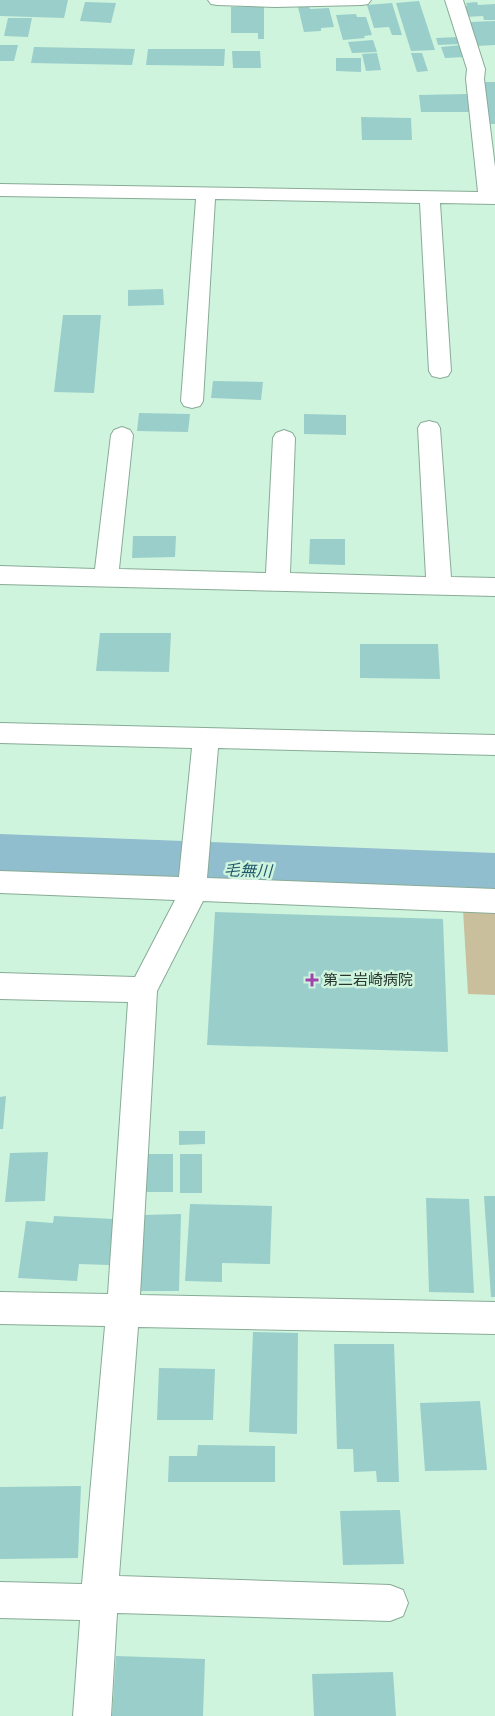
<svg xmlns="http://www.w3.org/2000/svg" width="495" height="1716" viewBox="0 0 495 1716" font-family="'Roboto Condensed','Noto Sans JP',sans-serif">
<rect width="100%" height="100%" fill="#cff4dd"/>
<path fill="#cabf9c" d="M463,910L495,911V995L468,994Z"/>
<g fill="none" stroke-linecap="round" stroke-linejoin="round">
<path fill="#91becf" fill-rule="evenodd" d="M0,834L495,853V907L0,886Z"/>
</g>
<path fill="#9aceca" d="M0,0H68L64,18L0,16Z
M419,1L435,50L411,51L396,3Z
M85,2L116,3L111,23L80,21Z
M477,2L478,5L495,4V20H484L483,16L465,17L462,6H467L466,3Z
M392,3L402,35H392L389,27L374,28L367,5Z
M264,6V39H258V33H231V7Z
M309,6L310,9L329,8L334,27L321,28V31L304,32L298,7Z
M356,14L357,17H366L372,35L364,36L365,38L343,40L336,15Z
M8,18H32L28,37L4,36Z
M495,21V45L476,46L469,22Z
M458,37L461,44L438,45L436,38Z
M373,40L377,52L352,53L348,42Z
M0,45H18L14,61H0Z
M462,45L465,57L445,58L441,47Z
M34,47L135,49L132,65L31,63Z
M148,49H225L224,66L146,65Z
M232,51H260L261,68H233Z
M377,53L381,70L366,71L362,54Z
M411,53H422L428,71L417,72Z
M336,58H361V72L336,71Z
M483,82H495V124H486Z
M467,94L470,112H421L419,95Z
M361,117L411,118L412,140H362Z
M163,289L164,305L128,306V290Z
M63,315H101L94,393L54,392Z
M213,381L263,382L261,400L211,398Z
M139,413L190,414L188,432L137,431Z
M304,414L346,415V435L304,434Z
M133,536H176L175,557L132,558Z
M310,539H345V565L309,564Z
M100,633H171L169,672L96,671Z
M360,644H438L440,679L360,678Z
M215,912L443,919L448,1052L207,1045Z
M6,1096L3,1129H0V1097Z
M179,1131H205V1144L179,1145Z
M48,1152L45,1201L5,1202L10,1153Z
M143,1154H173V1192H142Z
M180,1154H202V1193H180Z
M484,1196H495V1297H491Z
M426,1198L469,1199L474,1293L429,1292Z
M190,1204L272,1206L270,1264L222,1263V1282L185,1281Z
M181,1214L179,1291H138L142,1215Z
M54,1216L114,1219L109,1265L79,1264L77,1281L18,1278L26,1221L53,1223Z
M253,1332L298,1333L297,1434L249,1432Z
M334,1344H394L399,1482H377L376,1471L354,1472L353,1449H337Z
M159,1368L215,1369L213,1420H157Z
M480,1401L487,1470L425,1471L420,1403Z
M198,1445L275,1446V1482H168L169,1456H197Z
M81,1486L78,1558L0,1559V1487Z
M400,1510L404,1564L343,1565L340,1511Z
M116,1656L205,1659L203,1716H112Z
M393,1672L396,1716H314L312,1674Z"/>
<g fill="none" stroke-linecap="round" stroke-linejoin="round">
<g stroke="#88ab96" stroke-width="2">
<path id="minor" d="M208,0H371L368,4L362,5L275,7L217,5L211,4Z
M445,0H463L485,69L484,79L495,167V204L440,203L451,371L448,376L440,378L432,376L429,371L420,203L215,199L203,401L200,406L192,408L184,406L181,401L196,199L0,196V184L478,192L466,79L467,69Z
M429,421L437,423L440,428L451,577L495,578V596L0,584V566L95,569L111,435L114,430L122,427L130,430L133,435L119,569L266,573L273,438L276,433L284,430L292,433L295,438L290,573L426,577L418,428L421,423Z
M0,723L495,735V755L218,748L207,878L495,889V913L203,901L157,991L140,1295L495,1302V1334L138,1327L119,1576L390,1585L403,1590L408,1603L403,1616L390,1621L117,1613L111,1716H73L80,1620L0,1618V1582L82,1584L105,1326L0,1324V1292L108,1294L128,1002L0,999V973L135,977L175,900L0,893V871L179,877L192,748L0,743Z"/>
</g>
<use href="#minor" fill="#fff" fill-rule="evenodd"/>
</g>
<path fill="#a244ae" stroke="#cff4dd" stroke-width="2" d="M309.5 972.5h5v5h5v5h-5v5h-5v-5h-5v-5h5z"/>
<g text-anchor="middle" stroke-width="5" stroke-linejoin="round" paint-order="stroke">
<g font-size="15" fill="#28362e" stroke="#cff4dd" text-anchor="start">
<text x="323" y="985">第二岩崎病院</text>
</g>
<g font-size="16" font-style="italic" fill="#1e576b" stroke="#cff4dd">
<text transform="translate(248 870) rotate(2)" y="6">毛無川</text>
</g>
</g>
</svg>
